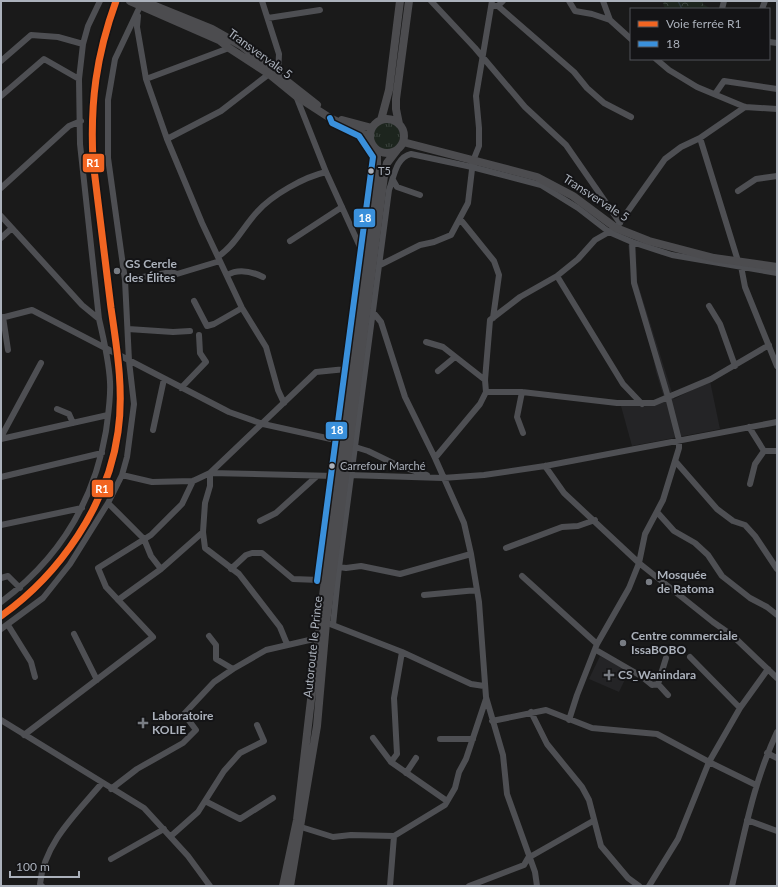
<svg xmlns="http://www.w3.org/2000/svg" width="778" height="887" viewBox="0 0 778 887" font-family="Lato,sans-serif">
<defs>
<pattern id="grass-tufts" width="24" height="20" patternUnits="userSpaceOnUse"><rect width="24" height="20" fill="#1d251e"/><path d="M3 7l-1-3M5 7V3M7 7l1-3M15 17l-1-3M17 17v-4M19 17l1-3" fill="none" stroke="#3b423d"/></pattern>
<pattern id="forest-crowns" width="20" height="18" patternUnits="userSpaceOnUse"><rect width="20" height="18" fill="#1d251e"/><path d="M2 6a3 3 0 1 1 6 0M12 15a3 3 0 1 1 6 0" fill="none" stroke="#3b423d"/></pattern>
</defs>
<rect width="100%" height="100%" fill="#1a1a1a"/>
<path fill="#242426" d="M628,245L636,246L637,281L674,399L710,381L720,429L632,446L621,406H648L665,401L656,372L647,328L633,282Z
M600,656L629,671L619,692L589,679Z"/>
<path fill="url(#grass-tufts)" d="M372 136a14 14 0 1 1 28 0a14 14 0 1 1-28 0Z"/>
<path fill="url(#forest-crowns)" d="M663,1H703V4L711,9H667L664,7Z"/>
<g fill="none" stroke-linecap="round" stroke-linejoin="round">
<path stroke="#2c373d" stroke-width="1.5" d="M678,1L682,9"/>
<path stroke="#4e4f53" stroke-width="6" d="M262,1L279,54L278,75
M431,1L475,48L525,107L566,145L620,223
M569,1L575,11L592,14L610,20
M603,1L610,20L631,39
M494,6H498L503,1
M498,6L574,72L587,88L604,103L631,117
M722,9L724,1
M762,9L765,1
M138,16L137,27L146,79L167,139L202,223L242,308L266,347L278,390L284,403
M268,18L320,10
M769,42L777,43
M656,59L669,70L697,87L745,107L777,109
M1,61L31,35L58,37L83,44
M146,79L229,48
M715,94L724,81L777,89
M1,96L44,59L79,79
M296,96L326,172L361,249
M700,138L738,261
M167,139L221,111L269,74
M393,180L397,187L420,195
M1,188L69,126L81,121
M738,191L756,179L777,176
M1,216L82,305L99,319
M460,219L494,261L499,275L493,318
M1,238L12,228
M290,241L342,207
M219,256C236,244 243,227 257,212C272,195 304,177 326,172
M380,265L420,245L434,242L451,235L468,203L473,161L479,146V128L476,96L492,1
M741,266L745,287L777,366
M227,275C239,268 251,271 263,277
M557,276L623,384L642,404
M125,280L172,272L177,274L220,261
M194,301L207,326L214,324L242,308
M709,306L720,324L735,366
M372,311L381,322L405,397L435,458L464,523L471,554L479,602L486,697L503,755L507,794L535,872L537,886
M3,317L8,350
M1,318L32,310L229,412L263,424L340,441
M128,329L173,332L190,331
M426,342L443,347L485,380
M438,371L455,357
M181,388L206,362L200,353L199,335
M486,392L485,380L490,320L520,297L557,276L578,259L595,240L616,228L665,159L681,147L700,138L745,107
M522,392L517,417L523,433
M57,409L69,414L73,423
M749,427L764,451L755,464L750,484
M153,430L164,379
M1,437L41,363
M1,439L108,415
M352,446L368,451L399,466L427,475
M764,451H777
M435,458L480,404L486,392H522L617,403H654L711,379L769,345
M676,462L717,509L733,521L745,525L755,536L777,569
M545,466L564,493L639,563L713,622L733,636L777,678
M122,475L152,482L193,481L210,473L316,372L346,369
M348,475L443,478L484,475L545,466L777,422
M1,477L102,453
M108,503L144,539L151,556L161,569
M657,512L674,531L695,543L708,555L722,576L750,598L767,607L777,615
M260,521L276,513L317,476
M1,525L82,508
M203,532L205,548L239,574L280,627L287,644
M506,548L562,527L578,526L595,520
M339,567L346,568L361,566L400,574L471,554
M231,569L246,555L252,553H262L293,579L319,580
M522,576L597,644
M1,578L8,576L20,588
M317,581L373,157L359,136L332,123L330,118
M424,595L477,590
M118,600L161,569L203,532L205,503L210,486V473L335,476
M1,602C59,559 94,502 106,431C108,415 111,398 110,382C109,361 104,340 99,319L80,144L79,79L83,44L88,26L100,1
M330,624L402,652L471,684L484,686
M8,625L31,662L35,677
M333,625L339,567L389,190C394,177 396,157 411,154L472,167L541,185L578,208L609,232L632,242L672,255L777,273
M1,629L43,598L70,564L108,503L122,475L127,457L134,404L129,361L125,280L108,158V100L115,59L142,2
M74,634L97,680
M209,636L216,645V659L233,669
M596,650L641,676L652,685L658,684L668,695
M690,657L740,708
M658,684L666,658
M531,712L547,744L582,787L589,800L601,846L628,878L639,886
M1,720L144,808L188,856L210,886
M569,720L577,695L597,644L629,588L639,563L645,534L663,500L679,448V440L668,397L634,283L632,242
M492,721L546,710L592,728L657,734L709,762L756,785
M24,735L153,637L106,587L98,568L151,535L182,504L193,481
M373,738L391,762L447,801
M440,739H473
M767,753L777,758
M391,762L397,754L394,698L402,652
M406,773L416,758
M111,789L137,769L183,743L196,730L184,714L214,682L233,669L266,650L318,638
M205,801L240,819L273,798
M747,820L777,831
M301,827L333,837L351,835L394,836L445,805L455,788L459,772L466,759L486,699
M171,836L198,812L224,771L240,753L264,741L257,725
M111,859L164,829
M42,886L40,884C44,843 77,813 102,783
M390,886L394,836
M469,886L524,865L528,858L593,821
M649,886L678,839L709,762L740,708L768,669
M732,886C745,831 753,784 777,732"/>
<path stroke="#4c4c4f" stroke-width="8" d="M130,1L219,40L229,48L269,74L296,96L330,118L370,137
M143,1L212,29L242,46L317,105
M370 136a17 17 0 1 1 34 0a17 17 0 1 1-34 0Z
M342,120L372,128
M381,120L389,90L400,1
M399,124L396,109V99L409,1
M403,142L537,177L573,196L616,228L649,241L714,258L777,267
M283,886L297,820L337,476L377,175V151
M290,886L317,726L326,623L384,176L387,163L397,150"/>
<g stroke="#4e4f52" stroke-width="3">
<path id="rail" d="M1,616C60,574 108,505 118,432C124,391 117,349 111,308C105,259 99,210 93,161C90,103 96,56 116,1"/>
</g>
<use href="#rail" stroke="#141416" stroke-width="1.5" stroke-dasharray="4.5" stroke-linecap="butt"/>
<g stroke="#141416" stroke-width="9">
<path id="bus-1" d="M317,581L373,157L359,136L332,123L330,118"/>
</g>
<use href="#bus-1" stroke="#3a90db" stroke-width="6"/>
<g stroke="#141416" stroke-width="10">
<path id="rail-1" d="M1,616C60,574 108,505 118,432C124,391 117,349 111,308C105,259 99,210 93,161C90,103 96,56 116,1"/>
</g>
<use href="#rail-1" stroke="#f26522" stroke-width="7"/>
</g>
<g fill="#abb1bb" stroke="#141416" stroke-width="1.5">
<circle cx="371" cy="171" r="3.5"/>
<circle cx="332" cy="466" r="3.5"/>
</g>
<g fill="#787c83" stroke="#141416" stroke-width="1.5">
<circle cx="117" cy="271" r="4"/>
<circle cx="649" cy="582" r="4"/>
<circle cx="623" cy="643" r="4"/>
<path d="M607 669h4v4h4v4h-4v4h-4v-4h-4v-4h4z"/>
<path d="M141 717h4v4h4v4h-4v4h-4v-4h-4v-4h4z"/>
</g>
<g text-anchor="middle" stroke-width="4" stroke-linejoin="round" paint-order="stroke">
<g font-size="11" fill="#abb1bb" stroke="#141416" text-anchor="start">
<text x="378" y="175">T5</text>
<text x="340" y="470">Carrefour Marché</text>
</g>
<g font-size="12" fill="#abb1bb" stroke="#141416">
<text transform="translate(260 54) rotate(36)" y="4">Transvervale 5</text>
<text transform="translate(596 198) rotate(33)" y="4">Transvervale 5</text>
<text transform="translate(313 647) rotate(-84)" y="4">Autoroute le Prince</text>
</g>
<g font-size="12" font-weight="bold" fill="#abb1bb" stroke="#141416" text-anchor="start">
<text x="125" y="268">GS Cercle<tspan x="125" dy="14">des Élites</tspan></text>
<text x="657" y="579">Mosquée<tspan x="657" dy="14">de Ratoma</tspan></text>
<text x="631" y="640">Centre commerciale<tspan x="631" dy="14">IssaBOBO</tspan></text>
<text x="618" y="679">CS_Wanindara</text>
<text x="152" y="720">Laboratoire<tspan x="152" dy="14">KOLIE</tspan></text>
</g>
</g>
<g stroke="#141416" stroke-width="1.5">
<rect x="82" y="153" width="23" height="20" rx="4" fill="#f26522"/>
<rect x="353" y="208" width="23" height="20" rx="4" fill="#3a90db"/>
<rect x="325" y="421" width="23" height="19" rx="4" fill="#3a90db"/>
<rect x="91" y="479" width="23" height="19" rx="4" fill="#f26522"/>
</g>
<g font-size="11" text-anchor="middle" font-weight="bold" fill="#fff">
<text x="93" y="167">R1</text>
<text x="365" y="222">18</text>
<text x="337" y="434">18</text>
<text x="102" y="493">R1</text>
</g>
<rect width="778" height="887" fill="none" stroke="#abb1bb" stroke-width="4"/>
<rect x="630" y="8" width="140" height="52" fill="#141416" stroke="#505358"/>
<rect x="638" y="21" width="20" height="6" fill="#f26522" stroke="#505358"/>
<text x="666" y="28" font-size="12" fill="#abb1bb">Voie ferrée R1</text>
<rect x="638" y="41" width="20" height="6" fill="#3a90db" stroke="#505358"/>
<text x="666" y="48" font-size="12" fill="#abb1bb">18</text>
<path d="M10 871v6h69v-6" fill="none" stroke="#abb1bb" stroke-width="2"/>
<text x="16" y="871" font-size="12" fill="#abb1bb" stroke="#141416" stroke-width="3" paint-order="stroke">100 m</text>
</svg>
